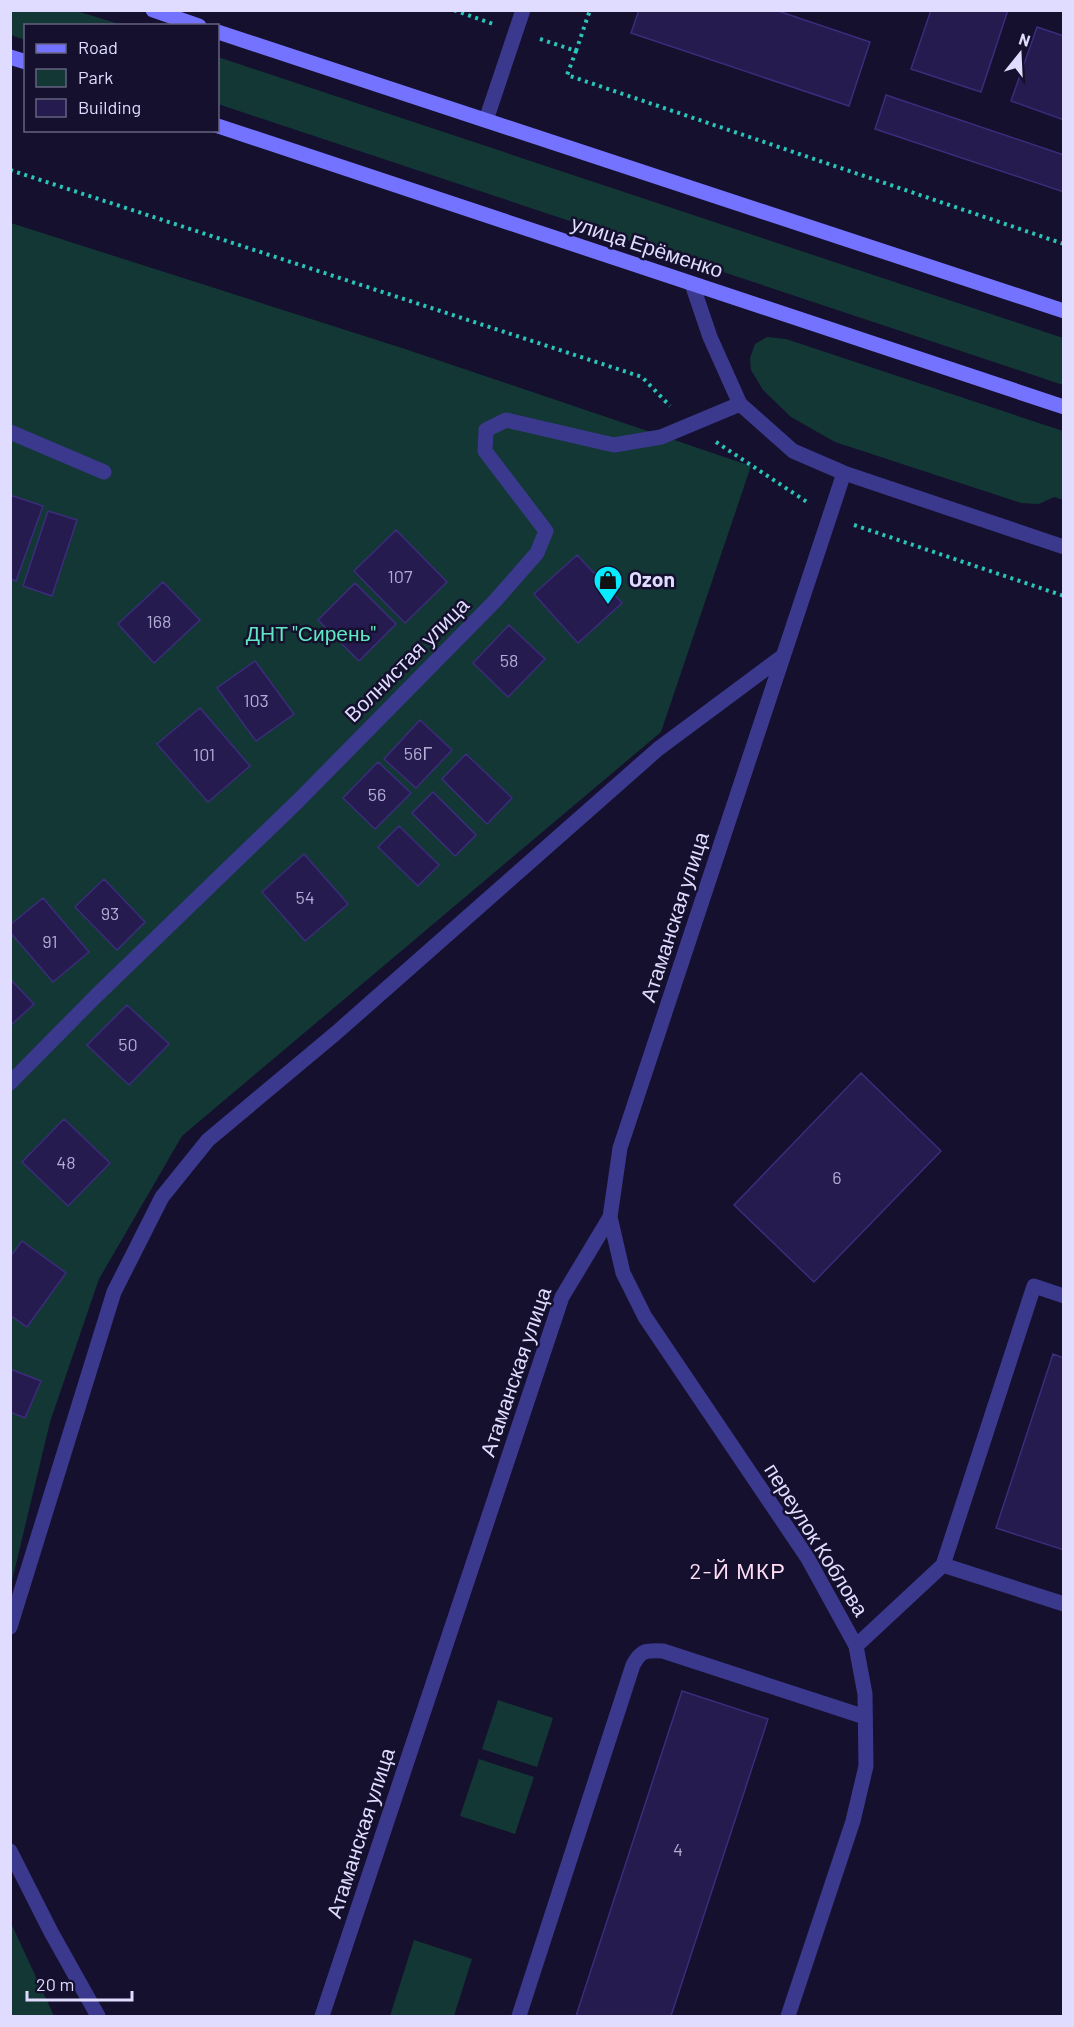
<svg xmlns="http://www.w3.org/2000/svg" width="1074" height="2027" viewBox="0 0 1074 2027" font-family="Barlow,sans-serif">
<rect width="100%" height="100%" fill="#15102d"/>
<path fill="#133735" d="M11,10L77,11L122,25L26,26L25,40L11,35Z
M218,57L1063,338V385L218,104Z
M11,223L405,349L751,466L661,732L182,1136L99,1279L50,1422L11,1585Z
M767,337L786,339L1063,431V500L1054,497L1039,504L1021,503L835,442L791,417L763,390L751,370L750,358L755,344Z
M498,1700L553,1718L537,1767L482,1749Z
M479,1759L534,1777L515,1834L460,1816Z
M10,1921L54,2016H11Z
M414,1940L472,1959L454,2016H390Z"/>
<path fill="#251b4f" stroke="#3b2c7c" stroke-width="1.5" d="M639,10H775L870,42L849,106L631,33Z
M931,10H1008L981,92L911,69Z
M1037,27L1064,36V120L1011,101Z
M886,95L1064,155V192L875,129Z
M10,495L43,506L16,581L10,579Z
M48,511L77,520L52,596L23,586Z
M396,530L447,582L405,623L354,571Z
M577,555L622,603L578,643L534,594Z
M163,582L200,620L154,663L118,624Z
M355,583L396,624L359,661L318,620Z
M509,625L545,659L508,697L473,663Z
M255,661L294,714L256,741L217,688Z
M200,708L250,766L208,802L157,744Z
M420,720L452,750L416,788L384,759Z
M466,754L512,798L487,824L442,779Z
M378,762L411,793L375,829L343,798Z
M433,792L476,835L455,856L412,813Z
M399,826L439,865L418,886L378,847Z
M304,854L348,904L305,941L262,892Z
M104,879L145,922L117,950L75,907Z
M43,898L89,952L53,982L10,932V925Z
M10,979L34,1004L10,1026Z
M127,1005L169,1044L129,1085L87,1045Z
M861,1073L941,1151L814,1282L734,1205Z
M64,1119L110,1163L68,1206L22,1162Z
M22,1241L66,1273L27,1327L10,1315V1257Z
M1053,1354L1064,1358V1550L996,1528Z
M10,1369L41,1381L25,1418L10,1412Z
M682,1691L768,1719L671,2016H576Z"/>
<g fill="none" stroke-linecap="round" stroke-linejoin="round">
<path stroke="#2ac4b9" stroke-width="4" stroke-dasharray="3 4.5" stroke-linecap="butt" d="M454,10L493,24
M540,39L576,51L567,75L1064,244
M576,51L590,10
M10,170L642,377L670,406
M716,442L807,502
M854,525L1064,596"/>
<path stroke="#3b398e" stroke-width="15" d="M1064,1296L1034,1286L943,1565L1064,1604
M856,1646L943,1565
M519,2016L633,1665C641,1650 646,1650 663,1651L865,1717"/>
<path stroke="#3b398e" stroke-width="15" d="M486,120L523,10
M692,284L710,337L740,404L793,451L844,473L1064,547
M10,432L104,472
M10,1083L97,995L298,801L494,602L537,553L546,531L485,451L486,430L506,420L614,445L661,437L740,404
M610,1217L623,1273L645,1317L807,1557L856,1646L865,1694L866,1766L853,1821L788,2016
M10,1627L114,1292L162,1197L208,1140L336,1033L658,749L783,656
M10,1851L51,1932L98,2016
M322,2016L562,1297L610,1217L620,1148L844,473"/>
<path stroke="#7473ff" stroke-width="15" d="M153,10L199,26
M218,32L1064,311
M10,57L26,62
M218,126L1064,407"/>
</g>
<defs>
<g id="shop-pin" transform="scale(1.5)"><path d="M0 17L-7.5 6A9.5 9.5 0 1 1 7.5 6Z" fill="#08eaff" stroke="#15102d"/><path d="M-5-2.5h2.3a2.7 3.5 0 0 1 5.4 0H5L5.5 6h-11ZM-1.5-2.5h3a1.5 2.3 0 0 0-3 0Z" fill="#111"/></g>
</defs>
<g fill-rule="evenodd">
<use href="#shop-pin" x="608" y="580"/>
</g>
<g text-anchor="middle" stroke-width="5" stroke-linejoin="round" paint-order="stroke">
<g font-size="18" fill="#b0acd3">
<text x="400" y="583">107</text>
<text x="159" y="628">168</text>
<text x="509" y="667">58</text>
<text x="256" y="707">103</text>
<text x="418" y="760">56Г</text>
<text x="204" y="761">101</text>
<text x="377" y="801">56</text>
<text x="305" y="904">54</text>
<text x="110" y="920">93</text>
<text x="50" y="948">91</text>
<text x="128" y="1051">50</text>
<text x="66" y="1169">48</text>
<text x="837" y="1184">6</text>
<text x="678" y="1856">4</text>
</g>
<g font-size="21" fill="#dfdcff" stroke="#15102d">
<text transform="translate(647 247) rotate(18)" y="7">улица Ерёменко</text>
<text transform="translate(407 660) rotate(-45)" y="7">Волнистая улица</text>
<text transform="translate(675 917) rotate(-72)" y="7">Атаманская улица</text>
<text transform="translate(516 1372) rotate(-71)" y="7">Атаманская улица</text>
<text transform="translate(816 1540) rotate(58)" y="7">переулок Коблова</text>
<text transform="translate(361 1833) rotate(-72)" y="7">Атаманская улица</text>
</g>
<g font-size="21" font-weight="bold" fill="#dfdcff" stroke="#15102d" text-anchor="start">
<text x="629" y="587">Ozon</text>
</g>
<g font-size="21" fill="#60e7c3" stroke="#15102d">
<text x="311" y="641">ДНТ "Сирень"</text>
</g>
<g font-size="22" letter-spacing="1.5" fill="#ffdef3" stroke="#15102d">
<text x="738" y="1579">2-Й МКР</text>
</g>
</g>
<rect width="1074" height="2027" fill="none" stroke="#dfdcff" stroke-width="24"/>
<rect x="24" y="24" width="195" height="108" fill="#15102d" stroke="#666281" stroke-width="1.5"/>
<rect x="36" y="44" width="30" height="9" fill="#7473ff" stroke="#666281" stroke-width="1.5"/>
<text x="78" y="54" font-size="18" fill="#dfdcff">Road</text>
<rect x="36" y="69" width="30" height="18" fill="#133735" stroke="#666281" stroke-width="1.5"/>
<text x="78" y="84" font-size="18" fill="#dfdcff">Park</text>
<rect x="36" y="99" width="30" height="18" fill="#251b4f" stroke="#666281" stroke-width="1.5"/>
<text x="78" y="114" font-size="18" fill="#dfdcff">Building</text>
<g transform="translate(1020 54) rotate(18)" stroke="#15102d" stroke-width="4.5" paint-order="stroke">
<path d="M0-4.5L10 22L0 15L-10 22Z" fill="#dfdcff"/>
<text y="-9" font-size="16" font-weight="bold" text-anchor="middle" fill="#dfdcff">N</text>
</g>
<path d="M27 1991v9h105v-9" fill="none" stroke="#dfdcff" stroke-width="3"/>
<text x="36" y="1991" font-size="18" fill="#dfdcff" stroke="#15102d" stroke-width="4.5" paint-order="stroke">20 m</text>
</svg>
